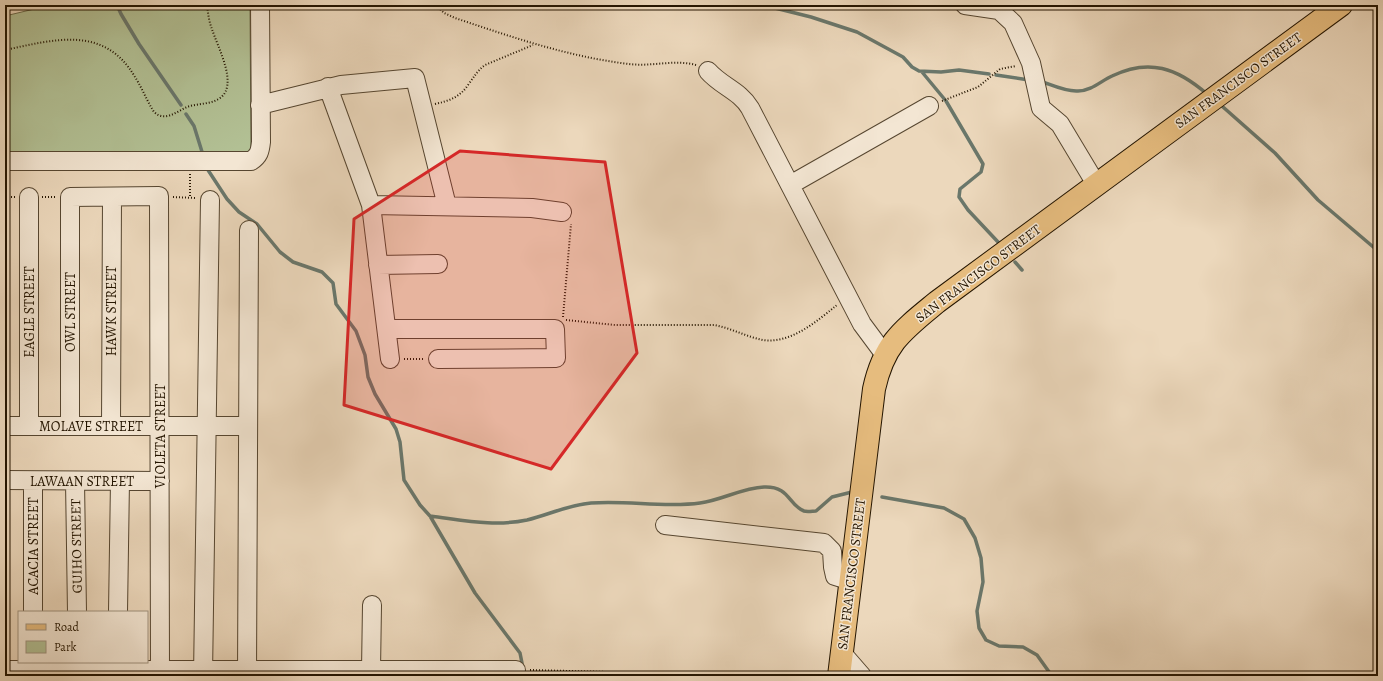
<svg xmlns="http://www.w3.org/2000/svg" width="1383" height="681" viewBox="0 0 1383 681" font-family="Alegreya,serif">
<rect width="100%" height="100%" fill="#ecd8bc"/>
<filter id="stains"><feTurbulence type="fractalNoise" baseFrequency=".005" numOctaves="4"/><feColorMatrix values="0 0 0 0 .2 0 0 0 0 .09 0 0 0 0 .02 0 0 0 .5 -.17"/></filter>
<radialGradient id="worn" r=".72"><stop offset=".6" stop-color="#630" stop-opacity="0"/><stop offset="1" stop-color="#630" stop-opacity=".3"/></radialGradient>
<path fill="#b2c094" stroke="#6b6a4a" d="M51,5H250L251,155H5V16Z"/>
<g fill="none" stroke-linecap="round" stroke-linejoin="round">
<path stroke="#6a776b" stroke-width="3.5" d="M117,5L121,14L139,44L181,105
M763,5L811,17L857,32L903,57L912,67L919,71L941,72L959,70L989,74
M922,72L946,101L983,164L981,172L960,189L959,197L968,210L998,242
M996,75L1029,80
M1040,81C1052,85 1066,92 1078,91C1091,91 1101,81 1112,76C1149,58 1177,68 1207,94
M1223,107L1275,153L1318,200L1378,251
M186,114L194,126L203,155
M206,167L227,199L239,212L257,224L280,252L293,262L322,272L333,283L336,304L356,331L365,355L368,377L375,394L396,429L400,442L404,480L420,505L430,516L475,593L520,653L522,663
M1015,262L1022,270
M882,497L944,508L964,519L975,538L981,558L983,582L977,611L979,628L986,640L999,646L1023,647L1037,655L1052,676
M430,516C463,520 494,527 527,520C548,515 568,505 591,503C627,500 664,508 700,503C722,500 742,488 764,487C790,486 788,505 804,511C807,512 813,511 816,511L832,497L852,492"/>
<g stroke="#564630" stroke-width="20">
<path id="minor" d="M965,5L999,10L1013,23L1031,63L1041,108L1060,124L1096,184
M708,71C721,86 740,91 750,108L862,324L885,355
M328,87L371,205L390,359
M260,105L341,85L415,78L447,206
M5,161H251C259,156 260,151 261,142L260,5
M790,185L929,106
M29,197V426
M371,205L532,208L562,212
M378,265L438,264
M387,329H555L556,358L438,359
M5,426H248
M70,426V197L159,196L160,676
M111,426L112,197
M5,480L160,481
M33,481V612
M75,481L77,612
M665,525L824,543L832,551L833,567L835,576L851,581
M118,612L120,481
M842,653L862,676
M5,670H516
M371,670L372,605
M203,676L210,200
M247,676L249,230"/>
</g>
<g stroke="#241501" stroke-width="24">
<path id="major" d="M839,676L874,389C884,343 903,330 937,302L1341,5"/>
</g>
<path stroke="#241501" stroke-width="2" stroke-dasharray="1 2" stroke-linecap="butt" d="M436,5L444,13L455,18C512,37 569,57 629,64C651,67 675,59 696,65
M5,50C53,40 104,24 135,77C142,88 147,101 154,112C165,122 176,112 187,107C198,103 210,105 220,98C239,85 217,46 212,29C209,22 208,13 207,5
M942,101L978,87L1000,69L1016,66
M435,104C449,101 460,97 468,85C474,77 477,71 485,65L533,45
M190,174V197
M5,197H16
M42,197H56
M173,197L196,198
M563,317L571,224
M566,320L615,325H714C731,328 747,337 763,340C791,344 817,321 837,305
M404,359H423
M530,670L767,676"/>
<use href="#minor" stroke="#f3e6d3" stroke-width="18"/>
<use href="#major" stroke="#e6bc7e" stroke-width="22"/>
</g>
<path fill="#d62828" fill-opacity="0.2" stroke="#d62828" stroke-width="3" stroke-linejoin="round" d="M460,151L605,162L637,353L551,469L344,405L354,219Z"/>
<g text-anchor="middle" stroke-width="3" stroke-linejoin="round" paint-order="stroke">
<g font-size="14" fill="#241501" stroke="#f3e6d3">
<text transform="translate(1238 80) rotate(-36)" y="5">SAN FRANCISCO STREET</text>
<text transform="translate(978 273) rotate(-37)" y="5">SAN FRANCISCO STREET</text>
<text transform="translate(111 311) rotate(-90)" y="5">HAWK STREET</text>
<text transform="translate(29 312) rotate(-90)" y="5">EAGLE STREET</text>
<text transform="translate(70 312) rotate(-90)" y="5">OWL STREET</text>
<text x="91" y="431">MOLAVE STREET</text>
<text transform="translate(160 436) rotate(-90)" y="5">VIOLETA STREET</text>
<text x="82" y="486">LAWAAN STREET</text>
<text transform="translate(33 546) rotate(-90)" y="5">ACACIA STREET</text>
<text transform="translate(76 546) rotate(-91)" y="5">GUIHO STREET</text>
<text transform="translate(851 574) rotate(-83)" y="5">SAN FRANCISCO STREET</text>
</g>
</g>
<rect width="1383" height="681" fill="none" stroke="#ecd8bc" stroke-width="20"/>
<rect x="6" y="6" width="1371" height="669" fill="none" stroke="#241501" stroke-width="2"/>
<rect x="10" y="10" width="1363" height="661" fill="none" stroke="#241501"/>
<rect x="18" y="611" width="130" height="52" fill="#f3e6d3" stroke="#a0927f"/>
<rect x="26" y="624" width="20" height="6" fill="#e6bc7e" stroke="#a0927f"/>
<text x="54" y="631" font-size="12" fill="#241501">Road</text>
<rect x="26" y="641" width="20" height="12" fill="#b2c094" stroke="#a0927f"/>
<text x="54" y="651" font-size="12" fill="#241501">Park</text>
<rect width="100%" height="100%" filter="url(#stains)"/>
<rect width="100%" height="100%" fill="url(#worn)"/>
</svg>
